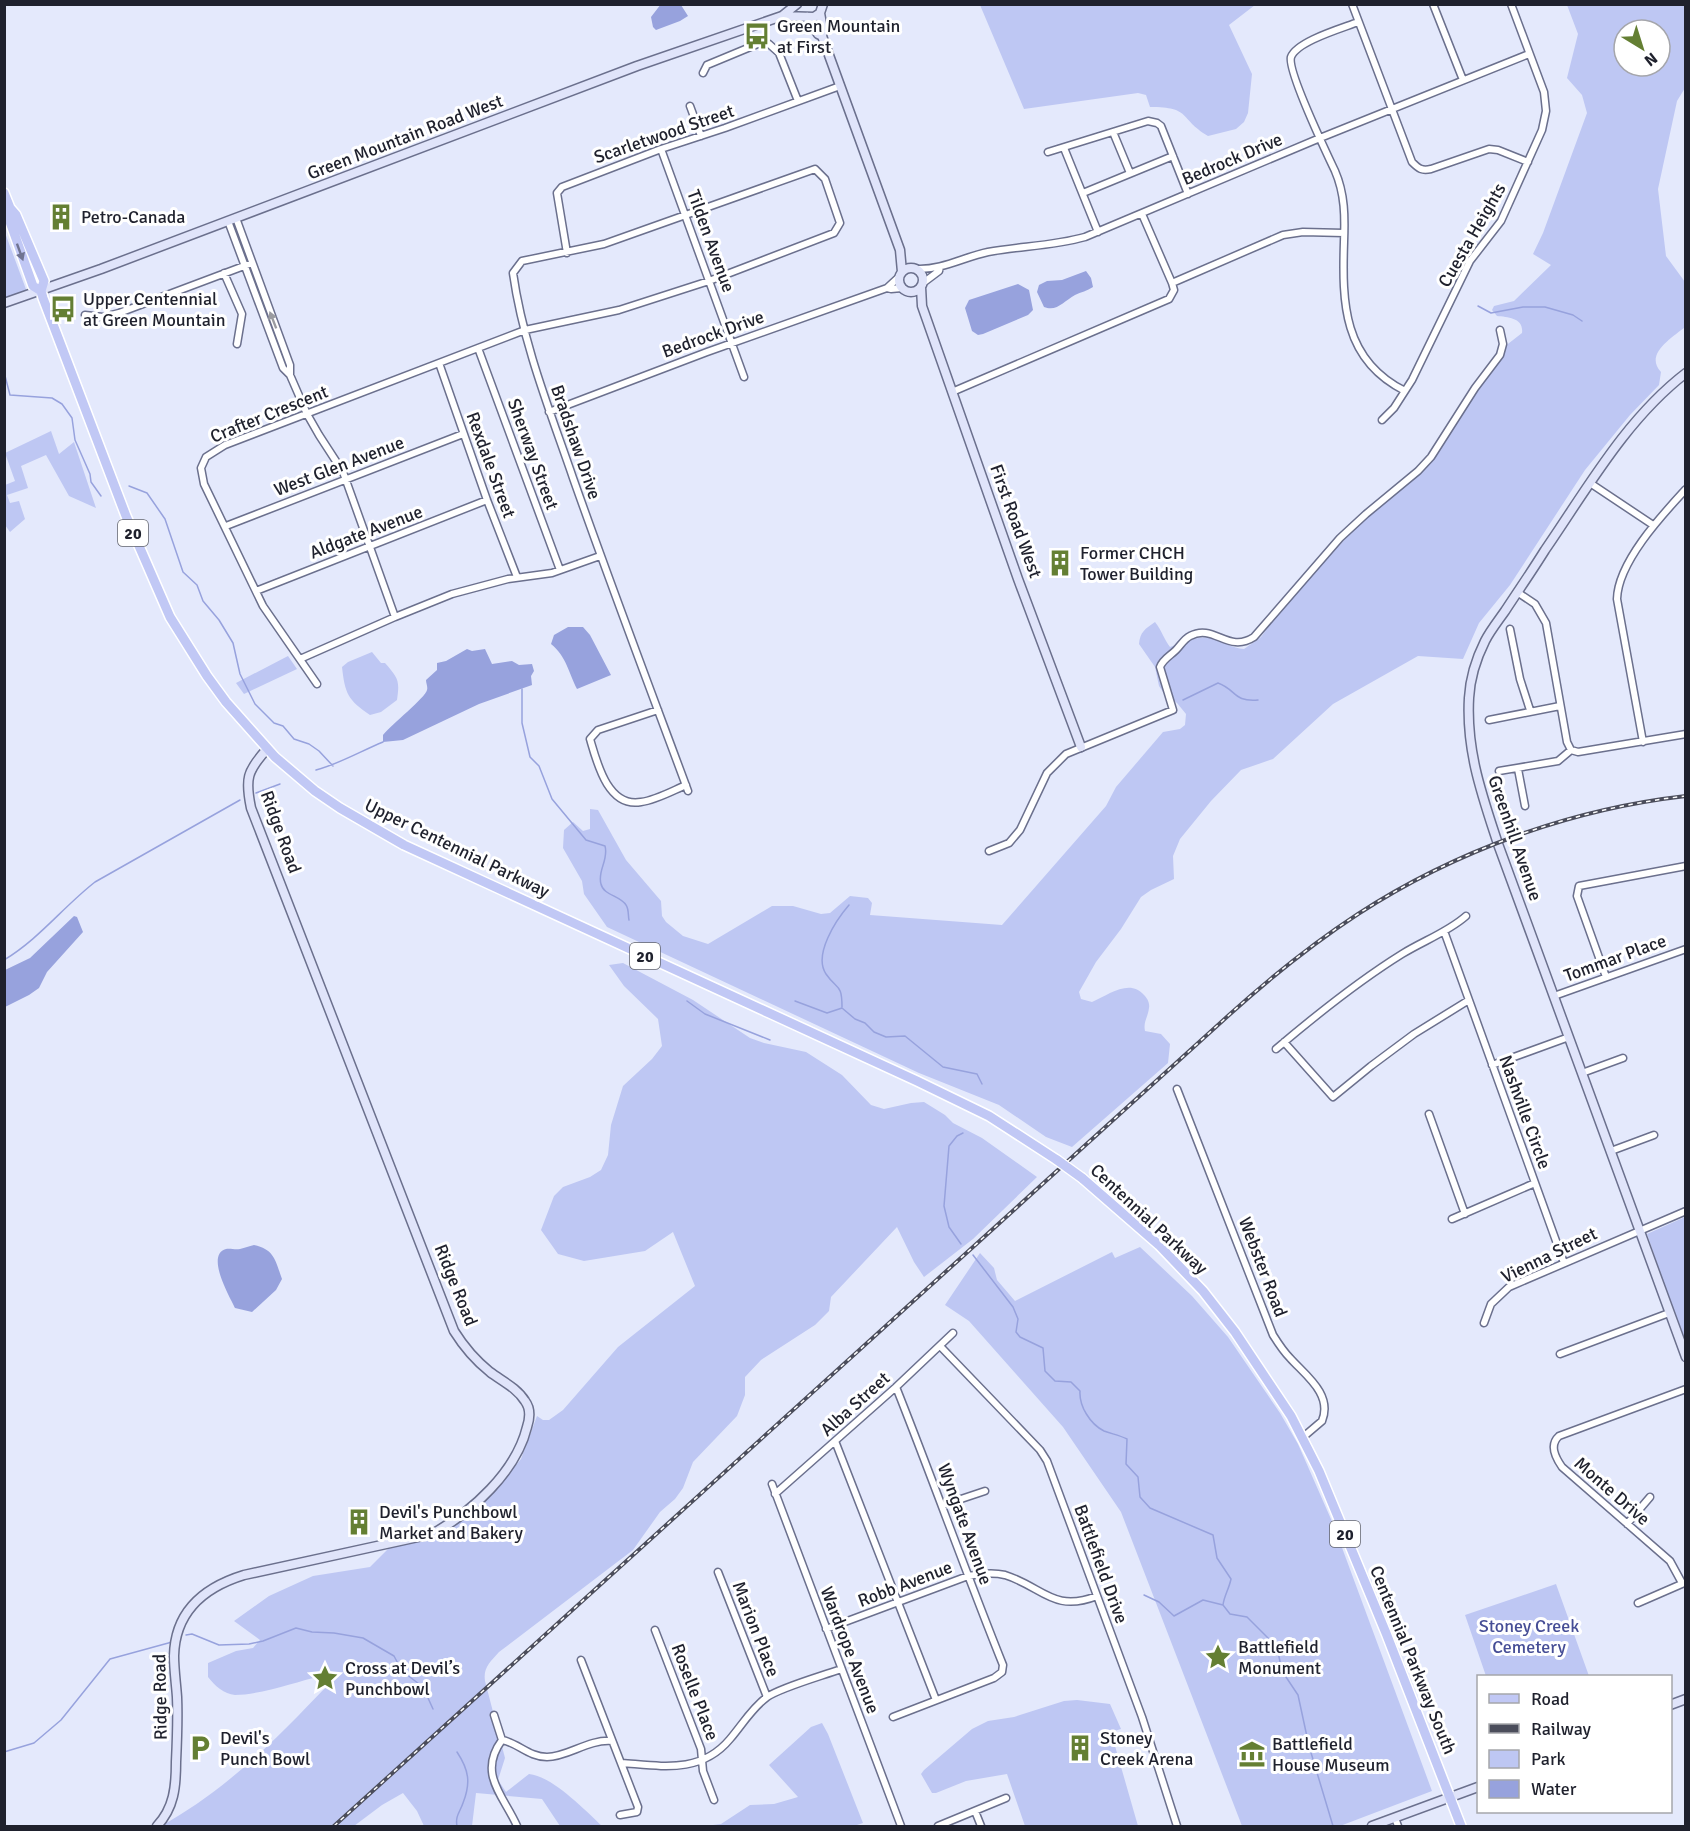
<svg xmlns="http://www.w3.org/2000/svg" width="1690" height="1831" viewBox="0 0 1690 1831" font-family="Signika,sans-serif">
<rect width="100%" height="100%" fill="#e4e9fc"/>
<path fill="#bec7f3" fill-rule="evenodd" d="M980,5H1255L1229,25L1252,74L1248,113L1244,122L1236,129L1208,136C1178,118 1192,107 1150,107L1146,95L1138,93L1024,109Z
M1567,5H1685V88L1677,101L1658,189L1666,256L1685,282V327C1672,338 1644,354 1661,372L1659,385L1630,415L1585,470L1510,585L1479,623L1463,659L1418,656L1333,704L1273,759L1241,770L1211,801L1180,839L1173,856L1174,879L1151,890L1141,897L1121,929L1096,962L1079,992L1081,999L1092,1002C1108,995 1130,978 1144,995C1147,998 1150,1003 1149,1008C1148,1017 1143,1022 1145,1031L1161,1034L1170,1044L1168,1063L1072,1147L1046,1137L999,1105L919,1073L607,927L584,894L582,881L563,848L564,830L573,822L583,831L590,829V809L598,810L626,860L661,901L662,916L666,922L683,936L708,944L772,906H793L821,914L830,913L850,896L868,898L872,903L870,915L1002,925L1106,806L1116,787L1163,732L1180,729L1185,725L1186,714L1177,703L1163,692L1159,686L1155,667L1139,644C1140,632 1145,629 1155,622C1162,631 1164,639 1170,647C1183,643 1199,635 1212,638C1224,642 1232,648 1244,649L1261,637L1279,612L1385,495L1416,469L1436,447L1474,384L1504,347L1522,333C1524,318 1508,317 1497,316L1492,310L1494,306L1514,301L1551,265L1533,254L1543,233L1587,113L1582,95L1567,78L1578,34ZM1624,30H1660V66H1624Z
M4,230L27,292L4,300Z
M51,431L59,454L74,442L96,508L69,496L46,455L21,466L28,488L7,495L10,503L19,501L25,519L10,532L5,525V485L15,481L5,453Z
M372,652L381,663H385C398,678 400,680 397,700L381,712L370,715C348,700 345,694 342,667L348,662Z
M288,656L297,669L244,694L236,683Z
M623,963L693,1000L750,1038L764,1043L806,1052L842,1075L871,1105L884,1109L911,1103L924,1102L945,1115L953,1123L982,1138L1037,1177L973,1239L924,1277L914,1262L897,1227L831,1297L829,1311L815,1325L761,1360L745,1377V1395L737,1416L693,1462L683,1488L675,1499L660,1512L633,1550L499,1652C490,1662 483,1668 485,1681L505,1758L498,1780L506,1792L529,1774C552,1776 585,1810 602,1826H560L542,1799L476,1793L472,1826H424L417,1811L403,1793L382,1805L354,1826H161C212,1798 257,1758 298,1716C309,1705 319,1693 331,1683L320,1676C297,1682 259,1695 235,1695C224,1694 215,1686 208,1677V1663L236,1651L253,1648L260,1640L234,1621L269,1596L313,1576L370,1567L389,1548L438,1535L451,1527L494,1491L521,1459L537,1416L543,1420H549L563,1410L618,1347L695,1286L673,1232L645,1251L584,1261L558,1254L541,1230L554,1196L563,1187L590,1177L601,1170L608,1155L611,1125L623,1086L652,1059L662,1046L658,1019L624,986L609,965Z
M1685,1217V1344L1647,1234Z
M1140,1247L1192,1296L1228,1337L1280,1413L1298,1444L1334,1526L1432,1791L1340,1826H1242L1121,1512L1063,1427L969,1321L945,1305L980,1253L994,1268L997,1280L1015,1301L1112,1252L1115,1258Z
M1556,1584L1589,1676H1486L1465,1615Z
M1077,1700L1110,1704L1121,1729L1111,1732L1138,1826H1025L1007,1774L966,1781L936,1793H932L921,1774L924,1770L972,1729L988,1721L1014,1717L1064,1701Z
M822,1723L828,1734L863,1823L854,1826H705L721,1824L750,1805L774,1804L798,1797L769,1765L811,1727Z"/>
<path fill="#97a2dd" d="M661,4L681,5L688,16L680,21L656,30L653,27L651,17Z
M1086,271L1091,278L1093,287C1087,291 1081,292 1075,295C1064,301 1057,312 1044,307L1037,292L1039,285L1047,281L1062,280Z
M1018,284L1029,290L1033,310L1028,315L983,334L978,335L972,331L965,308L969,300Z
M583,627L590,635L611,675L577,689C569,673 566,656 551,644L554,635L568,627Z
M467,649L472,651L485,649L492,664L512,661L519,665L532,664L534,671L531,676L532,685L479,704L403,740L383,742V735C391,725 426,697 427,690C428,687 426,683 426,680L437,670V663L446,661Z
M74,916L77,917L83,932L47,972L39,988L29,995L5,1007V970L30,958Z
M254,1245C275,1250 275,1260 282,1279L276,1290L252,1312L235,1308C230,1297 205,1255 226,1249C230,1248 235,1250 240,1249C245,1248 249,1246 254,1245Z"/>
<g fill="none" stroke-linecap="round" stroke-linejoin="round">
<path stroke="#97a2dd" stroke-width="1.5" d="M1478,306L1491,313L1523,307H1545L1573,315L1582,321
M4,372L10,395L52,398L62,404L72,418L75,440L90,474L91,482L101,496
M129,486L147,493L165,519L183,572L197,585L203,601L219,620L233,643L240,674L255,704L274,723L283,726L294,739L309,744L319,751L333,766
M522,689V723L530,757L539,766L552,799L586,840L605,846C609,860 597,871 601,884C603,895 621,896 626,905C629,909 628,916 629,920
M1183,700L1218,683C1237,690 1233,702 1258,700
M316,770C339,764 361,751 383,742
M256,793L280,784
M4,960C39,939 63,907 95,882L240,800
M687,1001L705,1014L770,1040
M795,1001L827,1013L842,1008L855,1019L865,1023L874,1032L886,1037L905,1036L943,1067L977,1074L982,1084
M842,1007C842,983 837,990 826,974C813,955 836,920 849,905
M961,1244L949,1227L944,1206L949,1146L957,1136L963,1133
M973,1255L1013,1307L1018,1319L1016,1332L1020,1337L1043,1348L1045,1371L1055,1381L1071,1382L1080,1391C1079,1406 1090,1424 1104,1431C1112,1434 1119,1435 1127,1439L1126,1464L1138,1477L1140,1497L1150,1508L1213,1535L1217,1558L1231,1579C1229,1589 1224,1596 1223,1605L1230,1614L1247,1617L1271,1641L1278,1652L1282,1671L1298,1695L1309,1746L1333,1826
M1144,1595L1159,1602L1174,1616L1203,1600L1223,1605
M186,1635L192,1634L219,1645L249,1644L263,1641L296,1628L312,1632L334,1633L363,1638L394,1656L402,1671L423,1687L433,1709
M4,1752L34,1743L61,1720L110,1659L172,1642
M457,1826C455,1816 460,1812 463,1803C471,1783 469,1770 457,1752"/>
<g stroke="#6b708d" stroke-width="9">
<path id="street" d="M1352,4L1412,162C1419,169 1422,171 1431,169L1489,149L1498,150L1528,162
M1433,4L1463,80
M1358,22C1343,28 1297,41 1291,57C1287,70 1327,154 1335,171C1345,194 1345,217 1344,242C1342,303 1343,360 1405,391
M703,73L707,65L760,43L769,44L779,53L798,101
M690,106L701,136
M1113,132L1130,173
M1064,148L1098,232
M661,149L744,377
M1048,152L1148,121L1157,123L1161,126L1188,194
M1083,193L1173,156
M236,218L290,365V375
M228,221L283,368L290,375L307,414L319,435L343,472L395,617
M567,253L557,193L562,187L661,149L725,128L840,86
M917,269C942,270 964,257 988,252C1021,246 1053,246 1085,237L1320,138L1529,54
M224,273L242,314L237,344
M923,283L939,271L940,267
M1172,283L1283,235L1303,232L1344,233
M887,288L891,289L902,288
M85,315L103,317L119,313L252,263
M478,348L560,570
M439,363L487,500L517,577
M952,392L1169,299L1174,290L1172,283L1142,214
M549,412L707,352L887,288L900,276
M1382,420L1394,408L1412,380L1470,261L1501,221L1542,130L1546,111L1544,92L1511,4
M1590,483L1653,525
M226,526L463,434
M256,591L487,500
M1517,592L1535,604L1546,623L1567,742L1571,750L1578,752L1686,734
M1510,629L1520,679L1530,710
M300,659L395,617L452,594L508,579L552,573L600,556
M317,684L263,606L204,484L201,468L206,457L225,445L525,330L619,310L709,281L834,233L840,223L825,179L815,169L604,244L522,261L513,273C523,344 550,411 573,478C610,583 649,686 688,791
M658,710L598,730L590,739C597,763 608,808 641,802C656,800 672,791 686,785
M1489,720L1560,706
M1643,742L1617,599C1618,562 1662,515 1686,489
M1518,769L1525,806
M1499,771L1558,761L1571,750
M989,851L1009,843L1020,830L1047,773L1066,754L1173,710L1160,667C1163,659 1170,656 1176,650C1181,645 1184,639 1190,636C1214,623 1228,654 1254,637L1340,538L1366,514L1418,471L1431,457L1475,388L1500,355L1503,344L1500,330
M1444,931L1564,1263
M1606,977L1577,896L1579,886L1686,866
M1554,996L1686,949
M1284,1042L1333,1097L1371,1066L1414,1034L1469,1000
M1276,1049C1316,1015 1357,982 1402,954C1423,941 1448,932 1466,916
M1492,1065L1569,1037
M1582,1073L1623,1058
M1177,1089L1273,1335C1278,1343 1283,1351 1290,1358C1305,1375 1333,1394 1322,1421L1302,1438
M1429,1114L1465,1214
M1611,1151L1654,1135
M1452,1219L1535,1183
M1484,1323L1491,1304L1509,1287L1686,1211
M940,1346L1040,1450L1047,1461L1142,1717L1177,1826
M1560,1354L1669,1313
M835,1441L936,1700
M772,1484L901,1826
M775,1494L896,1387L953,1333
M943,1505L985,1491
M1627,1524L1650,1497
M718,1572L767,1697
M1682,1583L1670,1561L1562,1467C1555,1457 1549,1445 1559,1436L1686,1389
M1638,1603L1684,1583
M826,1629L968,1576C980,1574 992,1572 1005,1575C1043,1587 1053,1613 1097,1596
M655,1630L701,1749L703,1771L714,1800
M581,1660L638,1807L637,1812L620,1815
M494,1715L502,1740C477,1774 504,1796 517,1826
M893,1717L994,1678L1002,1672L1003,1665C966,1573 933,1480 896,1387
M502,1740C518,1743 529,1757 547,1757C568,1757 588,1739 612,1741
M622,1763C662,1766 701,1774 730,1739C742,1725 752,1708 767,1697C782,1687 822,1676 841,1669
M975,1811L981,1826
M1395,1818L1398,1826
M938,1826L1006,1798"/>
</g>
<g stroke="#6b708d" stroke-width="11">
<path id="secondary" d="M820,13L823,30L822,36
M782,16L797,4
M807,17L818,34L822,36L900,250L902,272
M899 280a12 12 0 1 1 24 0a12 12 0 1 1-24 0Z
M921,287L922,306L1018,579L1081,747
M4,303L101,269L637,66L782,16L814,17L820,13L823,4
M1686,373C1626,419 1587,489 1545,550C1532,571 1518,591 1505,611C1498,621 1490,631 1485,641C1476,659 1470,679 1469,698C1466,751 1482,795 1498,844L1686,1357
M1670,1705L1686,1699
M157,1826C174,1808 176,1787 176,1762C177,1741 178,1719 177,1697C176,1683 174,1669 174,1656C175,1611 205,1587 244,1575L432,1534C472,1512 516,1472 527,1427C530,1418 531,1409 525,1401C517,1388 502,1381 490,1372C475,1360 464,1347 454,1331L251,808C245,779 247,771 267,749
M1372,1826L1478,1787"/>
</g>
<g stroke="#fff" stroke-width="12">
<path id="primary" d="M4,193L10,208L16,215L44,281L41,291L43,298L126,516L170,617L207,676L226,702L275,757L315,791L340,808L404,845L917,1081L989,1116L1057,1160
M10,208L9,219L33,286L41,291
M1082,1178L1159,1245L1203,1291L1235,1332L1291,1416L1319,1471L1386,1633L1461,1826"/>
</g>
<use href="#street" stroke="#fff" stroke-width="6"/>
<use href="#secondary" stroke="#e0e4fa" stroke-width="8"/>
<use href="#primary" stroke="#c1c8f5" stroke-width="9"/>
<g stroke="#4b4d5b" stroke-width="4">
<path id="rail" d="M334,1826L1229,1015C1270,978 1312,944 1358,914C1455,851 1571,809 1686,796"/>
</g>
<use href="#rail" stroke="#fff" stroke-width="1.5" stroke-dasharray="4.5" stroke-linecap="butt"/>
<g stroke="#fff" stroke-width="12" stroke-linecap="butt">
<path id="primary-bridge" d="M1057,1160L1082,1178"/>
</g>
<use href="#primary-bridge" stroke="#c1c8f5" stroke-width="9"/>
</g>
<defs><path id="oneway-solid" d="M-6-.8H1V-3.2L6.5 0L1 3.2V.8H-6Z" transform="scale(1.5)"/></defs>
<use fill="#707491" href="#oneway-solid" transform="translate(20 252) rotate(70)"/>
<use fill="#9a9ba0" href="#oneway-solid" transform="translate(273 320) rotate(-111)"/>
<defs>
<g id="bus-bare" transform="scale(2.07)"><path d="M-5-6H5V4H4V6H2V4H-2V6H-4V4H-5ZM-3.5-4V0h7V-4ZM-3.5 1.2v1.5H-2V1.2ZM2 1.2v1.5H3.5V1.2Z" fill="#647f33" stroke="#fff" stroke-width="2.5" paint-order="stroke"/></g>
<g id="building-bare" transform="scale(2.07)"><path d="M-4-6H4V6H1V3H-1V6H-4ZM-2.5-4.3h1.7v1.8h-1.7ZM.8-4.3h1.7v1.8H.8ZM-2.5-1h1.7V.8h-1.7ZM.8-1h1.7V.8H.8Z" fill="#647f33" stroke="#fff" stroke-width="2.5" paint-order="stroke"/></g>
<g id="sight-bare" transform="scale(2.07)"><path d="M0-6L1.8-2.2L6-1.7L2.9 1.2L3.7 5.4L0 3.3L-3.7 5.4L-2.9 1.2L-6-1.7L-1.8-2.2Z" fill="#647f33" stroke="#fff" stroke-width="2.5" paint-order="stroke"/></g>
<g id="parking-bare" transform="scale(2.07)"><path d="M-3.5-5.5H1a3.5 3.5 0 0 1 0 7H-1V5.5H-3.5ZM-1-3.4V-.6H.8a1.4 1.4 0 0 0 0-2.8Z" fill="#647f33" stroke="#fff" stroke-width="2.5" paint-order="stroke"/></g>
<g id="museum-bare" transform="scale(2.07)"><path d="M0-6L6-3V-2H-6V-3ZM-5-1h2V3h-2ZM-1-1h2V3h-2ZM3-1h2V3H3ZM-6 4H6V6H-6Z" fill="#647f33" stroke="#fff" stroke-width="2.5" paint-order="stroke"/></g>
</defs>
<g fill-rule="evenodd">
<use href="#bus-bare" x="757" y="36"/>
<use href="#building-bare" x="61" y="217"/>
<use href="#bus-bare" x="63" y="309"/>
<use href="#building-bare" x="1060" y="563"/>
<use href="#building-bare" x="359" y="1522"/>
<use href="#sight-bare" x="1218" y="1657"/>
<use href="#sight-bare" x="325" y="1678"/>
<use href="#parking-bare" x="200" y="1748"/>
<use href="#building-bare" x="1080" y="1748"/>
<use href="#museum-bare" x="1252" y="1754"/>
</g>
<g text-anchor="middle" stroke-width="6" stroke-linejoin="round" paint-order="stroke">
<g fill="#fff" stroke="#62646c" stroke-width="1.5">
<rect x="118" y="520" width="30" height="26" rx="4.5"/>
<rect x="630" y="943" width="30" height="26" rx="4.5"/>
<rect x="1330" y="1521" width="30" height="26" rx="4.5"/>
</g>
<g font-size="16" font-weight="bold" fill="#1f212d">
<text x="133" y="539">20</text>
<text x="645" y="962">20</text>
<text x="1345" y="1540">20</text>
</g>
<g font-size="18" fill="#1f212d" stroke="#fff" text-anchor="start">
<text x="777" y="32">Green Mountain<tspan x="777" dy="21">at First</tspan></text>
<text x="81" y="223">Petro-Canada</text>
<text x="83" y="305">Upper Centennial<tspan x="83" dy="21">at Green Mountain</tspan></text>
<text x="1080" y="559">Former CHCH<tspan x="1080" dy="21">Tower Building</tspan></text>
<text x="379" y="1518">Devil's Punchbowl<tspan x="379" dy="21">Market and Bakery</tspan></text>
<text x="1238" y="1653">Battlefield<tspan x="1238" dy="21">Monument</tspan></text>
<text x="345" y="1674">Cross at Devil’s<tspan x="345" dy="21">Punchbowl</tspan></text>
<text x="220" y="1744">Devil's<tspan x="220" dy="21">Punch Bowl</tspan></text>
<text x="1100" y="1744">Stoney<tspan x="1100" dy="21">Creek Arena</tspan></text>
<text x="1272" y="1750">Battlefield<tspan x="1272" dy="21">House Museum</tspan></text>
</g>
<g font-size="18" fill="#1f212d" stroke="#fff">
<text transform="translate(664 134) rotate(-19)" y="6">Scarletwood Street</text>
<text transform="translate(405 137) rotate(-21)" y="6">Green Mountain Road West</text>
<text transform="translate(1232 159) rotate(-23)" y="6">Bedrock Drive</text>
<text transform="translate(1472 235) rotate(-60)" y="6">Cuesta Heights</text>
<text transform="translate(711 241) rotate(70)" y="6">Tilden Avenue</text>
<text transform="translate(713 334) rotate(-20)" y="6">Bedrock Drive</text>
<text transform="translate(269 414) rotate(-22)" y="6">Crafter Crescent</text>
<text transform="translate(576 442) rotate(71)" y="6">Bradshaw Drive</text>
<text transform="translate(533 454) rotate(70)" y="6">Sherway Street</text>
<text transform="translate(491 465) rotate(70)" y="6">Rexdale Street</text>
<text transform="translate(339 466) rotate(-21)" y="6">West Glen Avenue</text>
<text transform="translate(1016 521) rotate(70)" y="6">First Road West</text>
<text transform="translate(366 532) rotate(-21)" y="6">Aldgate Avenue</text>
<text transform="translate(281 832) rotate(70)" y="6">Ridge Road</text>
<text transform="translate(1515 838) rotate(71)" y="6">Greenhill Avenue</text>
<text transform="translate(457 848) rotate(26)" y="6">Upper Centennial Parkway</text>
<text transform="translate(1615 958) rotate(-20)" y="6">Tommar Place</text>
<text transform="translate(1525 1112) rotate(70)" y="6">Nashville Circle</text>
<text transform="translate(1149 1219) rotate(43)" y="6">Centennial Parkway</text>
<text transform="translate(1549 1255) rotate(-26)" y="6">Vienna Street</text>
<text transform="translate(1263 1267) rotate(69)" y="6">Webster Road</text>
<text transform="translate(456 1285) rotate(68)" y="6">Ridge Road</text>
<text transform="translate(855 1404) rotate(-42)" y="6">Alba Street</text>
<text transform="translate(1612 1491) rotate(41)" y="6">Monte Drive</text>
<text transform="translate(965 1524) rotate(70)" y="6">Wyngate Avenue</text>
<text transform="translate(1101 1564) rotate(70)" y="6">Battlefield Drive</text>
<text transform="translate(905 1584) rotate(-21)" y="6">Robb Avenue</text>
<text transform="translate(756 1629) rotate(69)" y="6">Marion Place</text>
<text transform="translate(850 1650) rotate(69)" y="6">Wardrope Avenue</text>
<text transform="translate(1413 1660) rotate(68)" y="6">Centennial Parkway South</text>
<text transform="translate(695 1692) rotate(69)" y="6">Roselle Place</text>
<text transform="translate(160 1697) rotate(-91)" y="6">Ridge Road</text>
</g>
<g font-size="18" fill="#464e96" stroke="#fff">
<text x="1529" y="1632">Stoney Creek<tspan x="1529" dy="21">Cemetery</tspan></text>
</g>
</g>
<rect width="1690" height="1831" fill="none" stroke="#1f212d" stroke-width="12"/>
<rect x="1477" y="1675" width="195" height="138" fill="#ffffff" stroke="#a5a6ab" stroke-width="1.5"/>
<rect x="1489" y="1694" width="30" height="9" fill="#c1c8f5" stroke="#a5a6ab" stroke-width="1.5"/>
<text x="1531" y="1705" font-size="18" fill="#1f212d">Road</text>
<rect x="1489" y="1724" width="30" height="9" fill="#4b4d5b" stroke="#a5a6ab" stroke-width="1.5"/>
<text x="1531" y="1735" font-size="18" fill="#1f212d">Railway</text>
<rect x="1489" y="1750" width="30" height="18" fill="#bec7f3" stroke="#a5a6ab" stroke-width="1.5"/>
<text x="1531" y="1765" font-size="18" fill="#1f212d">Park</text>
<rect x="1489" y="1780" width="30" height="18" fill="#97a2dd" stroke="#a5a6ab" stroke-width="1.5"/>
<text x="1531" y="1795" font-size="18" fill="#1f212d">Water</text>
<g transform="translate(1642 48) rotate(142)"><circle r="28" fill="#ffffff" stroke="#a5a6ab" stroke-width="1.5"/>
<path d="M0-4.5L10 22L0 15L-10 22Z" fill="#647f33"/>
<text y="-9" font-size="16" font-weight="bold" text-anchor="middle" fill="#1f212d">N</text>
</g>
</svg>
